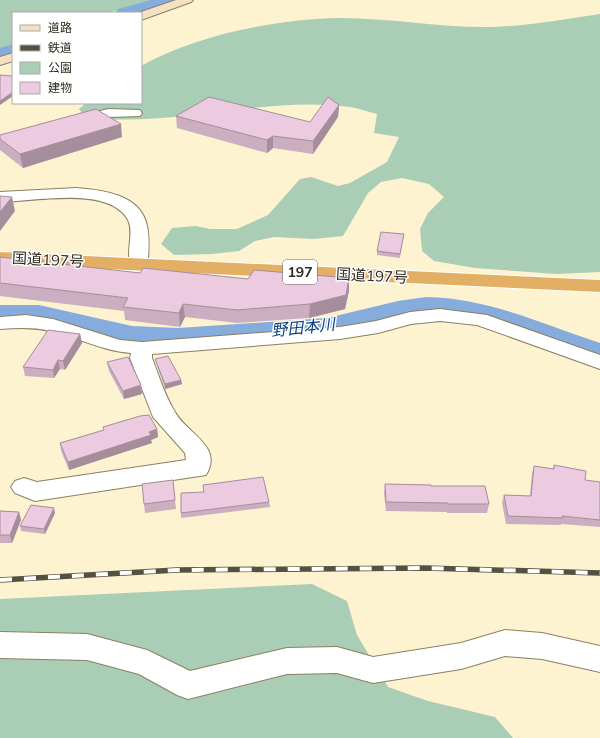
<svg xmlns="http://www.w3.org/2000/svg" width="600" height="738" viewBox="0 0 600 738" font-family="Mulish,'Noto Sans JP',sans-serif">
<rect width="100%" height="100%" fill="#fdf3d0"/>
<path fill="#aacdb5" d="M0,0H156L107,13H13V46L0,51Z
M600,14V272L556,274L475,268L434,261L422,251L420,229L428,213L444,197L429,184L402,178L381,182L368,193L343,236L314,239L274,237L255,241L239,251L212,254L174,255L161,244L172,228L196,226L210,229H237L268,215L300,179L311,177L338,186L350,183L387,162L399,137L374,133L377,114C368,112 359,108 350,107C264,95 171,129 85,117L79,109L86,103H141V66C197,35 276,19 340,18C391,18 441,28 492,27C529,26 564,19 600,14Z
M312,584L347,601L357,635L388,687L428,701L495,717L513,738H0V599Z"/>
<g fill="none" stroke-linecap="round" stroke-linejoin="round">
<path fill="#85acdd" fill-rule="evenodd" d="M151,0H178L176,4L141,14L115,13L118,9Z
M13,44V57L0,61V48Z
M426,297C488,298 542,324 600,343V364L492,325L462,317L441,315H426L398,319L327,336L178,347L132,345L39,323H0V305H39L132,326L178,328L327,318L398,301Z"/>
<g stroke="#8a8161" stroke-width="2">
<path id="minor" d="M108,109L140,110L142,113L140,116L108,117L77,125L72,124L70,121L72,118Z
M76,188C102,190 141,194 147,226C150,239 148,252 148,264L146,268L139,270L132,268C124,255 135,234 128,220C109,185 33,202 0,202V192Z
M440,309L487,315L600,355V369L477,325L440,321L411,324L378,333L340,339L152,354V358C159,376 165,396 175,412C186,433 224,446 206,475L35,501L15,493L11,487L15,481L24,478L37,482L186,460L185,453L153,417L130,358L131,353C102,351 77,337 50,331C33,327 17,328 0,329V317L26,315L53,319L120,340L142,342L340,327L376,321L410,312Z
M505,630L542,633L600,646V672L542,659L505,656L461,669L373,683L337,673L287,674L188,699L177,695L139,674L87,660L0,658V632L87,634L147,650L190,671L287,648L337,647L373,657L461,643Z"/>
</g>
<g stroke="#8a8161" stroke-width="2">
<path id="secondary" d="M176,0H193L191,2L141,20V13H138Z
M13,53V61L0,65V57Z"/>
</g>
<g stroke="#fff" stroke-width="2">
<path id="trunk" d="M0,252L600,280V292L0,264Z"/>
</g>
<use href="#minor" fill="#fff" fill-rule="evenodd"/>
<use href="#secondary" fill="#f4e1c5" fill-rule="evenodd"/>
<use href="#trunk" fill="#e3af64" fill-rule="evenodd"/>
<g stroke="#55503f" stroke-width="5.5">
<path id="rail" d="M0,580L177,570L425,568L600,573"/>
</g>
<use href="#rail" stroke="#fff" stroke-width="4" stroke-dasharray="12" stroke-linecap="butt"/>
</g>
<path fill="#cbaec0" d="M339,105L338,117L313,154L273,148L267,153L177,128L176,116L310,122Z
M0,135L122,137L23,168L0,150Z
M403,238L400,258L377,255V251Z
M0,257L140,273L248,279L349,278V291L345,309L309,318L237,323L185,317L180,327L125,320L124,311L0,296Z
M80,334L82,343L65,370L60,369L54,378L25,376L23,367Z
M155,359L181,380L182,384L165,389L156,363Z
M107,362L141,385L142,394L124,399L109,371Z
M103,427L157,429L158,437L151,440L152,443L69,470L61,451L60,443L104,430Z
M554,465L585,480L600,482V527L561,524V525L506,524L502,503L504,495L530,496L532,473L534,466L553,469Z
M173,480L176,509L145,513L144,504Z
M385,484L431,486L489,504L487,513H447V512L386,511L384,493Z
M269,502L270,507L181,518V513Z
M0,511L19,512L21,520L12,543H0Z
M55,513L45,534L21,531L20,526Z"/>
<path fill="#a58d9c" d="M13,92V96L0,105V101Z
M339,105L338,117L313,154V141Z
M121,124L122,137L23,168L20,154Z
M273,136V148L267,153V140Z
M12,197L15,211L0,231V212Z
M349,278V291L345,309L309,318L310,304Z
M183,304L185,317L180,327L179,313Z
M80,334L82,343L65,370L63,361Z
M58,360L60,369L54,378L53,370Z
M181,380L182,384L165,389V384Z
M141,385L142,394L124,399L123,391Z
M157,429L158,437L151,440L152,443L69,470L68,462Z
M54,508L55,513L45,534L44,529Z
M19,512L21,520L12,543L10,535Z"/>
<path fill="#eccadf" stroke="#a58d9c" d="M0,75L13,76V92L0,101Z
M209,97L310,122L328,97L339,105L313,141L273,136L267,140L176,116Z
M96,109L121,124L20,154L0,139V135Z
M0,196L12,197L0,212Z
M381,232L404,234L400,254L377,251Z
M0,257L140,273L143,268L248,279L254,270L349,278L346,295L310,304L237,310L183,304L179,313L123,307L128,298L0,283Z
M48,330L80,334L63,361L58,360L53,370L23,367Z
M168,356L181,380L165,384L155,359Z
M128,357L141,385L123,391L107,362Z
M149,415L157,429L149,432L151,435L68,462L60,443L104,430L103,427L140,416Z
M554,465L586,471L585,480L600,482V520L562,516L563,518L508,516L504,495L531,496L534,466L554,469Z
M263,477L269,502L181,513V493L204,492L203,485Z
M173,480L175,500L144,504L142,484Z
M385,484L431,485V486H485L489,504H448V503L386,502Z
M31,505L54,508L44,529L20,526Z
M0,511L19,512L10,535H0Z"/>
<g text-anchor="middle" stroke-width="3" stroke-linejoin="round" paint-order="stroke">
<rect fill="#fff" stroke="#6d6a61" stroke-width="1" x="283" y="260" width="34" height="24" rx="3"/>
<g font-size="14" font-weight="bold" fill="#2e2a1d">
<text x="300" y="277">197</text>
</g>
<g font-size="15" fill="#2e2a1d" stroke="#fff">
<text transform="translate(48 260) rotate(3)" y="5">国道197号</text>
<text transform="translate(372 276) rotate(3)" y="5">国道197号</text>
</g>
<g font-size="16" font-style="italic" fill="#063f7a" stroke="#fff">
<text transform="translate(303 327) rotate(-6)" y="6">野田本川</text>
</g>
</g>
<rect x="12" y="12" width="130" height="92" fill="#ffffff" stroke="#abaaa5"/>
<rect x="20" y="25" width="20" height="6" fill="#f4e1c5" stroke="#abaaa5"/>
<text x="48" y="32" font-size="12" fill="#2e2a1d">道路</text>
<rect x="20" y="45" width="20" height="6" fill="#55503f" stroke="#abaaa5"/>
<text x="48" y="52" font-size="12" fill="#2e2a1d">鉄道</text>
<rect x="20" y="62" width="20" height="12" fill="#aacdb5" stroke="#abaaa5"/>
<text x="48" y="72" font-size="12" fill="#2e2a1d">公園</text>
<rect x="20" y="82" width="20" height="12" fill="#eccadf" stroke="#abaaa5"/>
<text x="48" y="92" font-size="12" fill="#2e2a1d">建物</text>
</svg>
